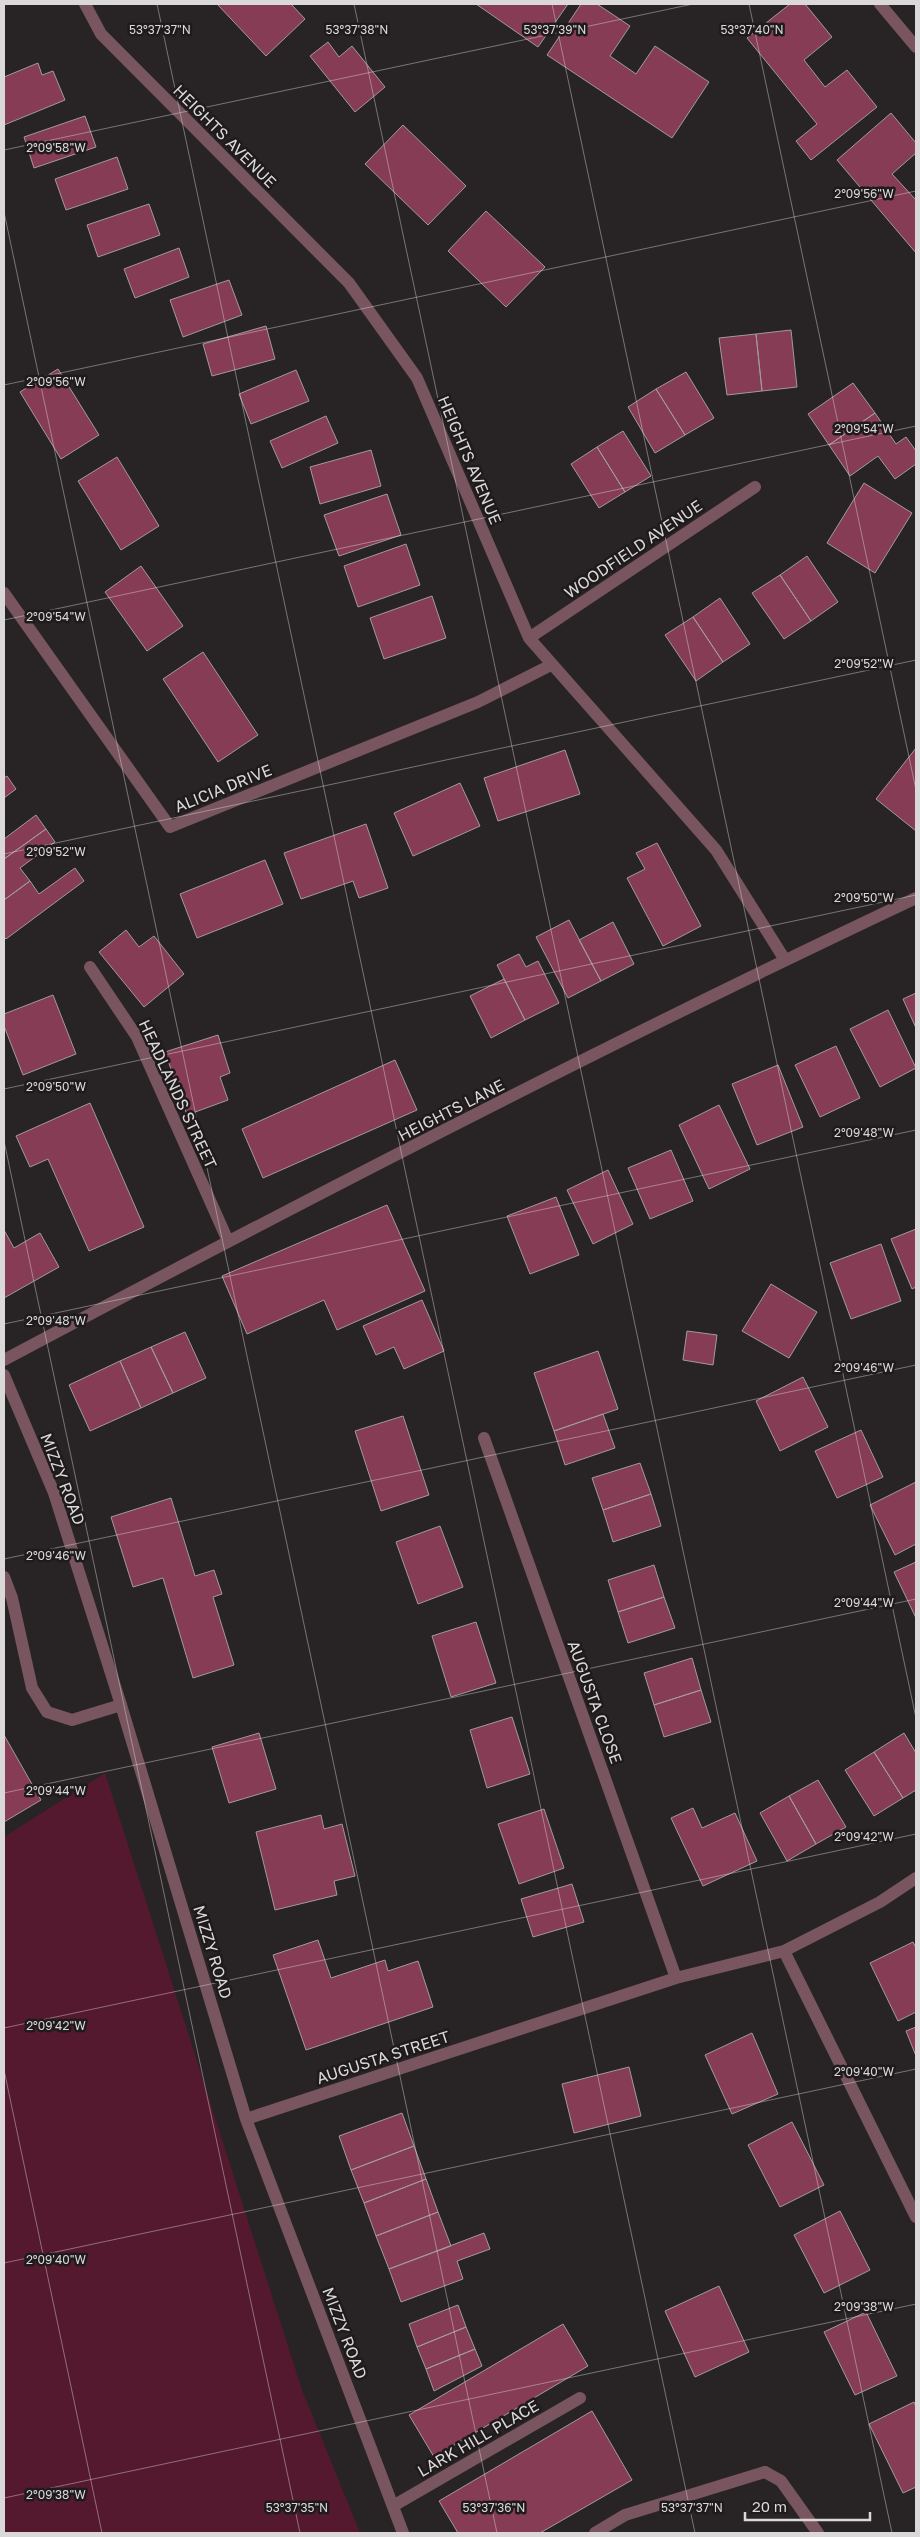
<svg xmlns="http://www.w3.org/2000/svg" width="920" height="2537" viewBox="0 0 920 2537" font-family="'Golos Text',sans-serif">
<rect width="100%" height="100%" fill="#282425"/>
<path fill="#55192f" d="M105,1773L302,2390L360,2533H4V1837Z"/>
<path fill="#873c55" stroke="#a09b9c" d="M217,4H291L305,19L266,56Z
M476,4H568L538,47Z
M581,4H597L630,26L610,56L636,74L655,46L709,82L672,138L547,55Z
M790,4H805L832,37L804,60L825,87L847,70L877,107L811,160L796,141L817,124L747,38Z
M328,42L339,57L352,46L385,87L355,112L310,56Z
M38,63L42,75L53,71L65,100L4,125V77Z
M891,113L916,143V153L892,174L915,199L916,198V253L837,160Z
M85,116L96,147L34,168L24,137Z
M403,125L466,186L428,225L365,164Z
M117,157L128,189L66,210L55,179Z
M149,204L160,235L98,257L87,225Z
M486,211L545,267L506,307L448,251Z
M179,248L189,277L135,298L124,269Z
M229,280L242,315L183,337L170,300Z
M266,326L275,359L212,376L203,344Z
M791,330L797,387L762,391L756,334Z
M756,334L762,391L727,395L719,338Z
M58,369L99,435L61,459L20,392Z
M296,370L309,401L251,424L239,394Z
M686,372L714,418L685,435L656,389Z
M853,383L875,413L829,445L808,414Z
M656,389L685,435L655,453L628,407Z
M875,413L896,444L906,437L916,451V464L895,479L878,456L850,476L829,445Z
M326,416L338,443L282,468L270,441Z
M623,431L651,476L625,492L597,447Z
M597,447L625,492L599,508L571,464Z
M371,450L381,486L320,504L310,467Z
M117,457L159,526L121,550L78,481Z
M864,483L912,513L875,573L827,543Z
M387,494L401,535L339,556L324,515Z
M406,544L420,585L358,607L344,566Z
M807,556L838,602L811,621L780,575Z
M141,566L183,626L147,651L105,592Z
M780,575L811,621L784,639L752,593Z
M432,596L446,638L384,659L370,618Z
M720,598L750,644L723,662L693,617Z
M693,617L723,662L696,681L665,635Z
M203,652L258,735L218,762L163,679Z
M916,748V831L876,799Z
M565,750L580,794L498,821L484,778Z
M7,776L16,789L4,798V778Z
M460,783L480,826L413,856L394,813Z
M36,815L46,829L4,859V839Z
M366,824L388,888L359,898L353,881L301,899L284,853Z
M46,829L55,842L20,868L30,881L4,900V859Z
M657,843L701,926L663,946L627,878L645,869L636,853Z
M265,860L283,904L197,938L180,894Z
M75,868L84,881L6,939L4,937V900L30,881L39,894Z
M569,920L601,981L568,998L536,937Z
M613,922L634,964L601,981L579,940Z
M126,930L139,947L154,936L184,974L144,1007L99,952Z
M519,954L526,967L538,961L559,1003L525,1020L497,965Z
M504,979L525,1020L491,1038L470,996Z
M916,993V1028L903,999Z
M53,995L76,1054L23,1075L4,1026V1014Z
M888,1010L916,1068L880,1087L850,1029Z
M218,1035L230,1073L220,1077L228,1100L187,1115L165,1052Z
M836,1046L860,1098L820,1117L795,1065Z
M395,1060L417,1110L263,1178L242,1129Z
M778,1065L803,1127L757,1145L732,1084Z
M90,1103L144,1227L89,1251L48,1159L30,1167L16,1136Z
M719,1105L750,1169L709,1189L679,1125Z
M671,1150L693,1201L650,1219L628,1168Z
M608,1170L633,1224L593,1244L567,1190Z
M556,1197L579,1255L530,1274L507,1216Z
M387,1205L425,1291L337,1330L324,1300L247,1334L222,1276Z
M916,1229V1287L912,1289L891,1239Z
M4,1230L14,1248L40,1233L59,1267L4,1298Z
M881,1244L901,1301L851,1319L830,1263Z
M771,1284L817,1312L789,1358L742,1331Z
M422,1300L444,1351L404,1369L394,1347L376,1355L363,1326Z
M687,1331L717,1335L713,1365L683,1360Z
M185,1332L206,1378L173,1393L151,1347Z
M151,1347L173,1393L141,1408L120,1361Z
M598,1351L618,1409L554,1431L534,1373Z
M120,1361L141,1408L90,1431L69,1385Z
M803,1377L828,1427L780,1451L756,1401Z
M603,1414L615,1448L565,1465L554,1431Z
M403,1416L429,1495L381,1511L355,1431Z
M861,1430L883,1477L837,1498L815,1451Z
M640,1463L651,1494L603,1510L592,1478Z
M916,1482V1544L895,1555L870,1505Z
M651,1494L661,1526L613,1542L603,1510Z
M171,1498L195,1576L214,1570L222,1594L213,1597L234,1665L193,1678L163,1578L133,1587L111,1517Z
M440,1526L463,1587L418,1604L396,1542Z
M916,1562V1618L894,1572Z
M654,1565L664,1597L618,1612L608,1580Z
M664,1597L675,1628L628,1643L618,1612Z
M476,1622L496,1683L451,1697L432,1636Z
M692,1658L701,1690L654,1705L644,1673Z
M701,1690L711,1722L664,1737L654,1705Z
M512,1717L530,1774L487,1788L470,1730Z
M259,1733L276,1789L229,1803L212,1747Z
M904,1733L916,1753V1790L903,1798L874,1752Z
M4,1735L41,1800L4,1822Z
M874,1752L903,1798L874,1816L845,1770Z
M818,1780L846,1827L816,1844L789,1796Z
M789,1796L816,1844L787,1861L760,1813Z
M693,1808L702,1828L735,1813L757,1861L703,1886L671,1818Z
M544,1809L564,1868L519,1884L498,1824Z
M321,1815L324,1829L342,1824L355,1876L334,1881L337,1895L275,1910L256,1832Z
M572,1884L584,1922L533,1937L521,1899Z
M318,1940L331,1978L385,1960L388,1971L418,1961L433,2007L306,2050L273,1955Z
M913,1942L916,1948V2012L898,2021L870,1963Z
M916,2027V2056L906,2031Z
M752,2033L778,2094L732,2114L705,2055Z
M629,2067L641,2116L574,2133L562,2084Z
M402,2113L414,2146L351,2170L339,2136Z
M792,2122L824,2185L780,2207L748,2145Z
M414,2146L426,2179L364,2203L351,2170Z
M426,2179L438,2212L376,2236L364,2203Z
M840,2211L870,2270L824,2293L794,2235Z
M438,2212L451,2246L389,2269L376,2236Z
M484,2233L490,2249L457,2261L463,2279L401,2302L389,2269Z
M719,2286L749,2352L695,2377L665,2311Z
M458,2305L466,2327L417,2347L409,2324Z
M866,2312L897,2376L855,2395L824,2332Z
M563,2324L588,2366L434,2457L409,2415Z
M466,2327L475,2349L426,2369L417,2347Z
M475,2349L482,2366L434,2391L426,2369Z
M914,2402L916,2407V2487L903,2493L869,2424Z
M592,2411L632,2480L540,2533H458L439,2501Z"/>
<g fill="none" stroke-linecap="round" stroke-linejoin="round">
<path stroke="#79565f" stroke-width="12" d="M4,1577L12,1598L32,1688L47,1712L72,1720L121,1705
M765,2472L781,2481L818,2533
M393,2506L580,2398"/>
<path stroke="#79565f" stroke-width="12" d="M85,4L101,34L349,283L417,378L529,638L716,850L785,960
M880,4L916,47
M4,593L170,827L478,702L551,665
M529,638L755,487
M90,967L137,1037L228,1241
M4,1360C304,1200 608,1043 916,898
M4,1375L54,1493L121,1705L246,2119L403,2533
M484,1438L676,1978
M784,1951L916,2217
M246,2119L676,1978L784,1951L880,1902L916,1878
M595,2533L625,2515L765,2472"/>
</g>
<path fill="none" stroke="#dbd8d9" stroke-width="1" stroke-opacity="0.45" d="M157,4L695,2533M354,4L892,2533M552,4L916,1718M749,4L916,790M4,150L693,4M4,212L497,2533M4,385L916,191M4,620L916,426M4,854L916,660M4,1089L916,895M4,1141L300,2533M4,1324L916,1130M4,1559L916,1365M4,1793L916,1599M4,2028L916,1834M4,2070L102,2533M4,2263L916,2069M4,2498L916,2304"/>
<g text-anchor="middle" stroke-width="5" stroke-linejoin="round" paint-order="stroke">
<g font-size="16" fill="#dbd8d9" stroke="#1f1b1c">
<text transform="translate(225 136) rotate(45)" y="6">HEIGHTS AVENUE</text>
<text transform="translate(470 460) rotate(67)" y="6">HEIGHTS AVENUE</text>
<text transform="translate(633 549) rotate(-34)" y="6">WOODFIELD AVENUE</text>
<text transform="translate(223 788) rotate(-22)" y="6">ALICIA DRIVE</text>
<text transform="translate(178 1094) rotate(65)" y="6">HEADLANDS STREET</text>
<text transform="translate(451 1110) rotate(-27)" y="6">HEIGHTS LANE</text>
<text transform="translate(63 1479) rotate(69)" y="6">MIZZY ROAD</text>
<text transform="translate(595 1702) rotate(70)" y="6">AUGUSTA CLOSE</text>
<text transform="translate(213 1952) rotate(73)" y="6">MIZZY ROAD</text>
<text transform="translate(383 2057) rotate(-18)" y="6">AUGUSTA STREET</text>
<text transform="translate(345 2333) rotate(69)" y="6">MIZZY ROAD</text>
<text transform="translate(478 2438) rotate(-30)" y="6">LARK HILL PLACE</text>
</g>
</g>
<g font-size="12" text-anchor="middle" fill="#dbd8d9" stroke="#1f1b1c" stroke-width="5" stroke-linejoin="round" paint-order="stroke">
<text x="160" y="34">53°37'37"N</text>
<text x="357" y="34">53°37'38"N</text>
<text x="555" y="34">53°37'39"N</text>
<text x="752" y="34">53°37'40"N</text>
<text x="56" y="152">2°09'58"W</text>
<text x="864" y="198">2°09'56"W</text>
<text x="56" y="386">2°09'56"W</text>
<text x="864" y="433">2°09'54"W</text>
<text x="56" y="621">2°09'54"W</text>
<text x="864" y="668">2°09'52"W</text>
<text x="56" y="856">2°09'52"W</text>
<text x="864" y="902">2°09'50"W</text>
<text x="56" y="1091">2°09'50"W</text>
<text x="864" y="1137">2°09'48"W</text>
<text x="56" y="1325">2°09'48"W</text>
<text x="864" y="1372">2°09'46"W</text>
<text x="56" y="1560">2°09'46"W</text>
<text x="864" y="1607">2°09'44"W</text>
<text x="56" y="1795">2°09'44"W</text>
<text x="864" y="1841">2°09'42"W</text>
<text x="56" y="2030">2°09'42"W</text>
<text x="864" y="2076">2°09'40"W</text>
<text x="56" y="2264">2°09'40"W</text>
<text x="864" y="2311">2°09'38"W</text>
<text x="56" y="2499">2°09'38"W</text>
<text x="297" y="2512">53°37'35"N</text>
<text x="494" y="2512">53°37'36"N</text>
<text x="692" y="2512">53°37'37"N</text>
</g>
<rect width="920" height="2537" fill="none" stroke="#dbd8d9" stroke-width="10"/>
<path d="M745 2512v8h125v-8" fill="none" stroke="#dbd8d9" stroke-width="2.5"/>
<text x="752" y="2512" font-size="15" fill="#dbd8d9" stroke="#1f1b1c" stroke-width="4" paint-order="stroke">20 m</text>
</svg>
